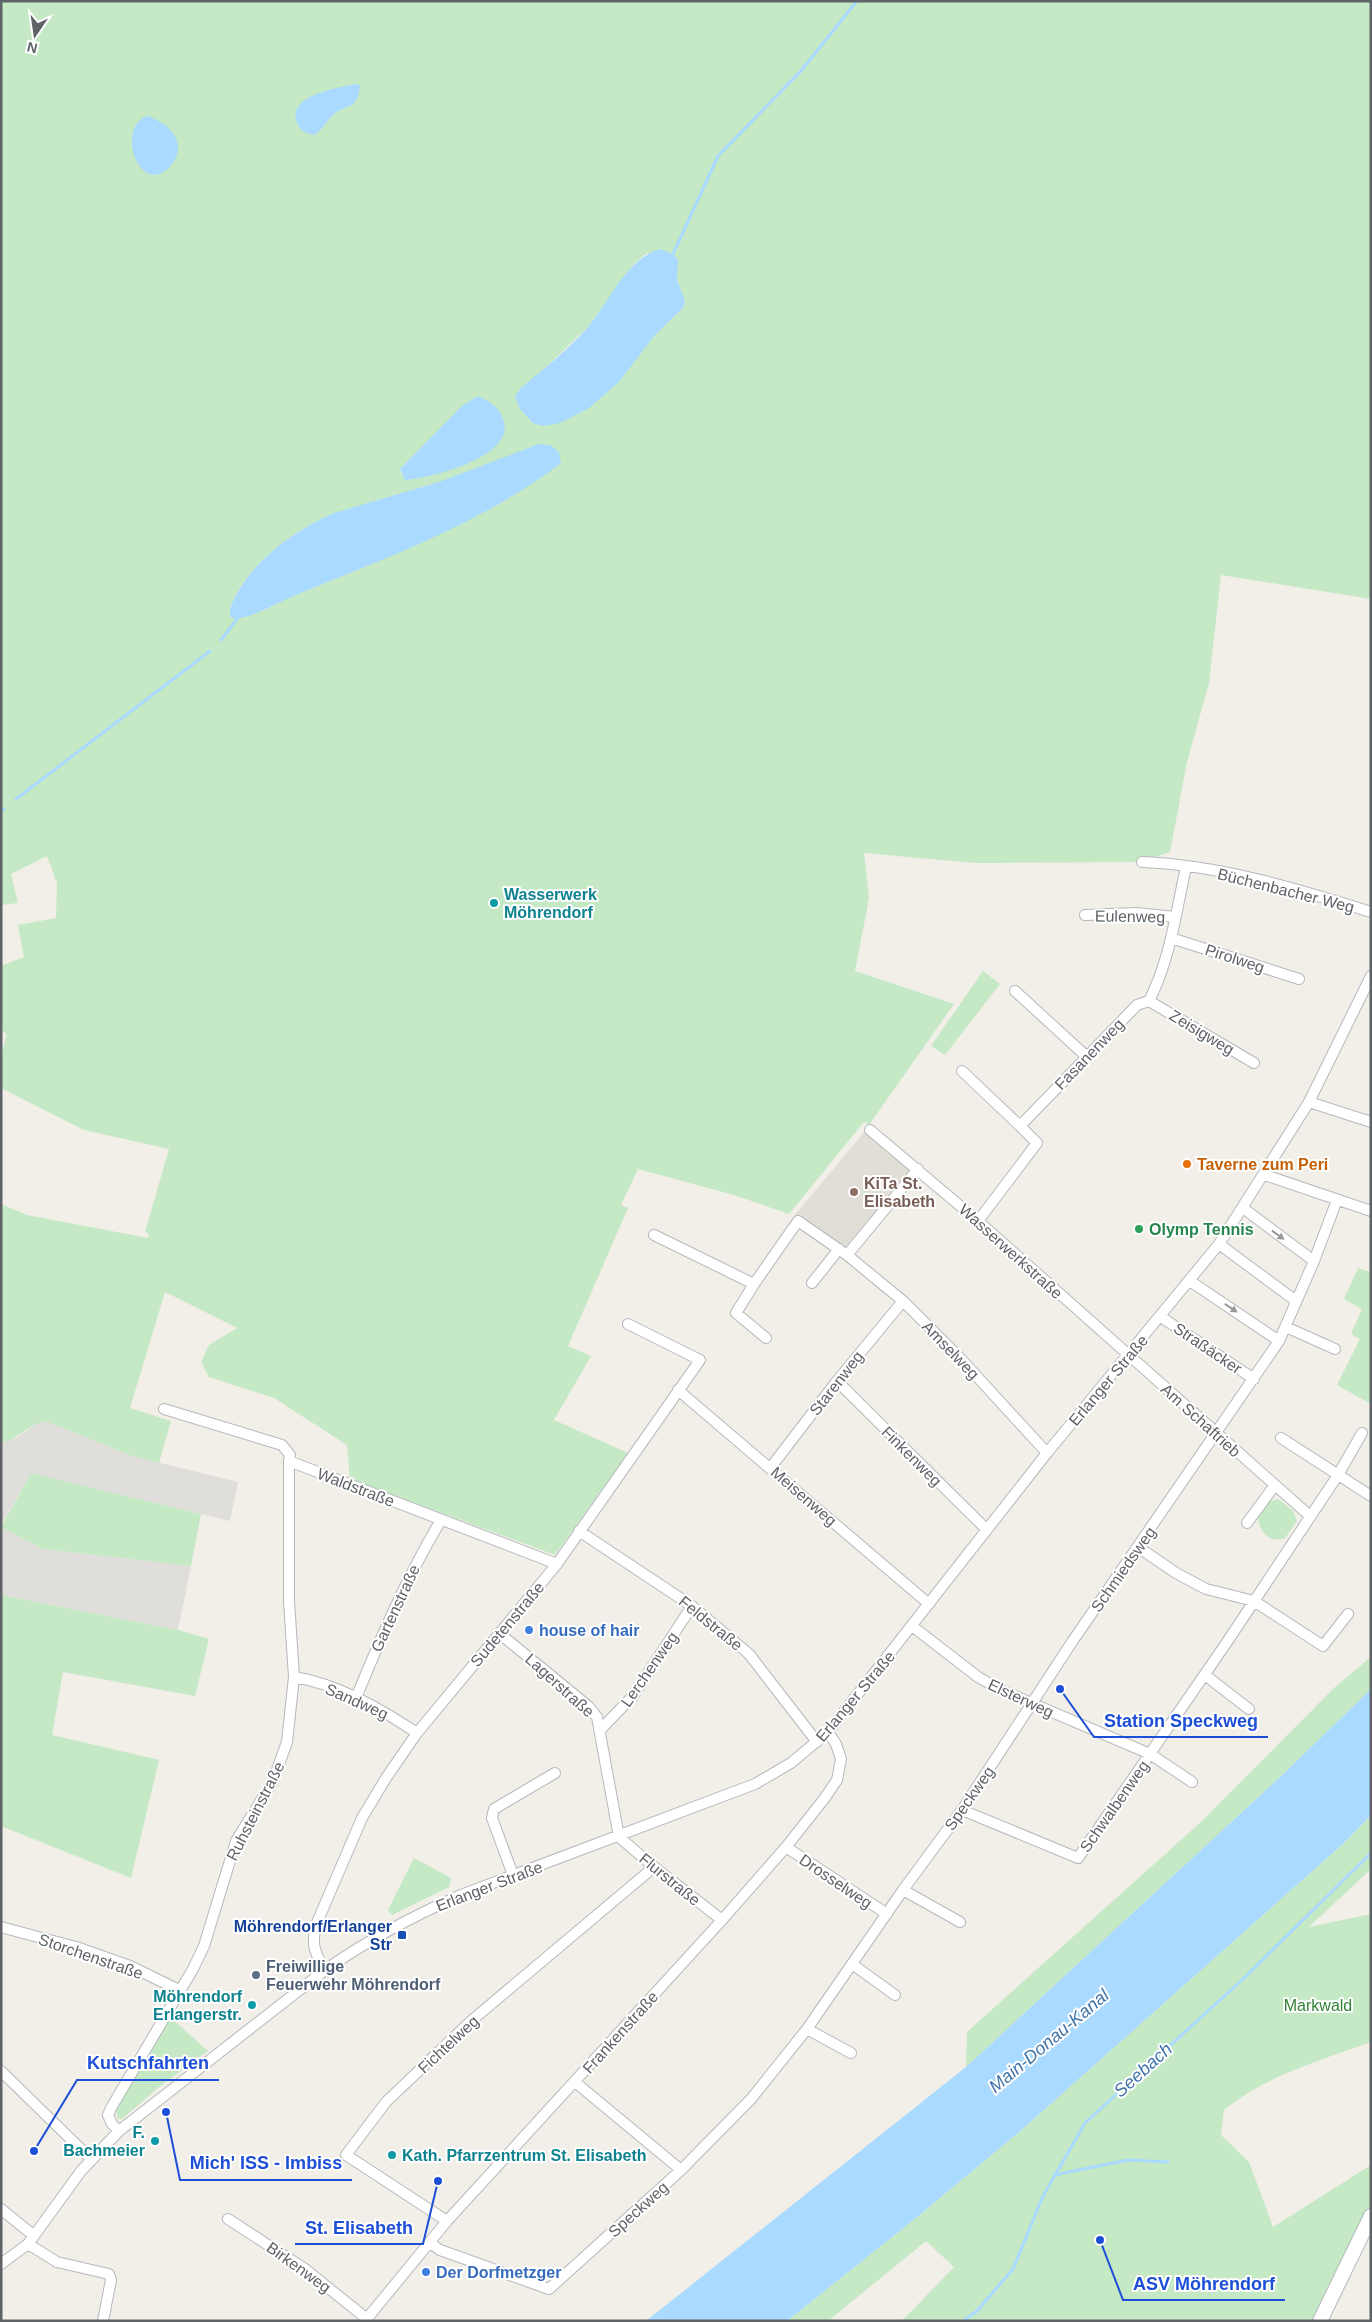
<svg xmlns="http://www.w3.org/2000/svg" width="1372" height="2322" viewBox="0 0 1372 2322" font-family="Helvetica,sans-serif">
<rect width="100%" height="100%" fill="#f1efe8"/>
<path fill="#e0deda" d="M40,1421L48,1422L132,1456L238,1482L230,1521L31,1473L1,1525V1443L16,1438Z
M1,1527L43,1549L191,1566L178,1630L1,1595Z"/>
<path fill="#e1ded6" d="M865,1131L912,1170L846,1250L795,1215Z"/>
<path fill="#c5e8c5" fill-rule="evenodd" d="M1,1H1371V599L1221,575L1209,683L1187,762L1170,852L1142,862L975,863L864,853L869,898L855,971L954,1004L869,1125L864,1122L789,1214L734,1195L638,1169L621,1205L628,1208L568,1346L591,1356L554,1420L628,1453L555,1555L350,1479L347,1445L274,1398L209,1377L201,1362L209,1345L237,1328L165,1292L130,1408L171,1421L159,1463L132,1456L48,1422C30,1421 19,1440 1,1443V1204L27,1215L148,1238L149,1234L145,1232L169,1149L84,1130L1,1088V1055L7,1035L1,1029V966L24,957L18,925L56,918L57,883L47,856L11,874L18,903L1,905ZM647,253L677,260V279L685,301L683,308L654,336L533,423L520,408L515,397L588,327L635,263ZM462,406L402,476L400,469ZM558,465L473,518L360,569L293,595L263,611L229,609C234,599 239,588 246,579C268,550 301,527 335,513L439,482Z
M983,971L1000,984L945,1055L931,1046Z
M1358,1268L1371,1272V1404L1337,1385L1360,1339L1351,1334L1362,1309L1344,1299Z
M31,1473L201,1514L191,1566L43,1549L1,1527Z
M1278,1499L1293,1511L1297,1521L1285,1538C1269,1544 1258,1530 1258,1516L1268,1502Z
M1,1595L178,1630L209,1639L195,1696L63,1672L52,1735L159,1760L131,1878L1,1826Z
M1371,1657V1689L1279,1778L966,2067L967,2032L1202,1821L1334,1688Z
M1371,1815V1869L1309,1927L1371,1914V2042C1321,2060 1265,2076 1224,2110L1221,2135L1249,2162L1273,2227L1371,2165V2225L1324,2321H902L954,2267L926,2241L828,2321H787L911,2222L1018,2133L1344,1843Z
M414,1858L451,1878L449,1887L392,1915L388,1910Z
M170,2017L208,2051L159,2087L122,2119H118L116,2111Z"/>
<path fill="#aadaff" d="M356,84L360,86C357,112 346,103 333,115C325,122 323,130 314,135L302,131C276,98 334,88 356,84Z
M147,116C168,123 189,142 172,164C141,202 114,128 147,116Z
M660,249L673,254L678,260L677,279L685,301L683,308L654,336L619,382L589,408L560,423L544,426L533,423L520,409L515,397L520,389C543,369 568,350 588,327C610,301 625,260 660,249Z
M478,396C489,401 499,407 503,419C518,456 431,478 405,480L400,469L462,406Z
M539,444L550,445L559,452L561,463C487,520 390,557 303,592C280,601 261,614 237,619L230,617C229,608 232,603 236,595C257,557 295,530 334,513L439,482Z
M1371,1689V1815L1344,1843L1018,2133L911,2222L787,2321H646L966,2067L1279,1778Z"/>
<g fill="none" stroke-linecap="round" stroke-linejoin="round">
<path stroke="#aadaff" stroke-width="3" d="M673,254L718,156L800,72L857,1
M221,640L237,619
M16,799L210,651
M1,811L4,809
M1054,2175L1128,2160L1168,2162
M963,2321L977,2311L1013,2269L1043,2196L1085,2123L1242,1980L1371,1853"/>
<g stroke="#b5b8bc" stroke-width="12">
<path id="minor" d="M1142,862C1220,865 1297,889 1371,912
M1085,915L1136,913L1175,917
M1171,938L1299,979
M1015,991L1086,1056
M1149,1001L1254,1063
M962,1071L1020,1126
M1309,1102L1371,1122
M870,1130L978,1221L1310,1516
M918,1169L847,1255L903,1301L961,1359L1047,1453
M1265,1175L1371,1211
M1243,1208L1314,1261
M978,1221L1037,1143L1020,1126L1137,1005L1149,1001C1170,960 1176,912 1186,867
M654,1235L754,1284L798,1221L847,1255
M1219,1244L1296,1301
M1190,1281L1279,1341
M812,1283L839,1249
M754,1284L736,1313L766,1338
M1161,1317L1254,1379
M1286,1327L1335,1349
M837,1381L987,1530
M678,1390L929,1604
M164,1409L282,1445L290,1455L289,1461L557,1564
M1281,1438L1371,1496
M771,1467L837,1381L903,1301
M1247,1523L1275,1485
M579,1531L692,1606L749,1654L817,1742
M1138,1547L1176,1573L1206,1589L1254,1601L1323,1646L1348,1614
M912,1626L978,1677L1001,1690L1150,1754L1192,1782
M499,1633L588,1706L597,1717L619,1837L654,1867L722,1920
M1205,1675L1249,1709
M294,1677C338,1684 381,1709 417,1733
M356,1698C381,1637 407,1577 441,1520
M601,1729L633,1696L692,1606
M962,1810L1078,1858L1225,1645L1338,1475L1362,1433
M786,1847L887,1914
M513,1875L492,1818L494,1809L555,1773
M903,1890L960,1922
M1,1927L76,1947L130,1966L179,1990
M852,1964L895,1995
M325,1970C315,1954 311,1944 316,1925L362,1818L386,1778L417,1733L557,1564L700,1360L628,1324
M807,2029L851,2053
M1,2071L91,2159
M575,2082L681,2170
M119,2131L112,2124L108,2115L111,2108L193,1969L204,1946L236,1841L273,1781L287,1742L294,1677L289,1601V1461
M1,2209L33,2235
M228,2219L305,2269L367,2319
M447,2221L346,2155L386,2102L471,2021L654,1867
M430,2243L440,2250L549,2289L681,2170L751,2099L807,2029L903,1890L962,1810L1072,1642L1279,1341L1314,1261L1337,1200
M28,2244L57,2262L109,2274L111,2280L103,2321
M1,2264L28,2244L81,2171L119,2131L325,1970C368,1940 413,1916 461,1895L755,1784L791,1763L828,1732L1047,1453L1219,1244L1309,1102L1371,976
M365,2321L447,2221L722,1920L786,1847L824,1799L837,1780L841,1759L836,1744L828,1732"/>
</g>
<g stroke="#b5b8bc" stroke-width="16">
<path id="tertiary" d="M1320,2321L1371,2216"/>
</g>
<use href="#minor" stroke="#fff" stroke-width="10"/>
<use href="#tertiary" stroke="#fff" stroke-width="14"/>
</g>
<defs><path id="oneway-solid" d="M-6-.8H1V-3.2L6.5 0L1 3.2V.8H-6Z" transform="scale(1.25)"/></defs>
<g fill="#979a9d">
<use href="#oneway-solid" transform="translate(1278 1235) rotate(36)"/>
<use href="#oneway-solid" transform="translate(1231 1308) rotate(34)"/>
</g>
<g fill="#0f9aa8" stroke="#fff" stroke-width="2">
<circle cx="494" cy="903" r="5"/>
<circle cx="252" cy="2005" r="5"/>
<circle cx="155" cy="2141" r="5"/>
<circle cx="392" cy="2155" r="5"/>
</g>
<circle fill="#e8710a" stroke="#fff" stroke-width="2" cx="1187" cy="1164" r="5"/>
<circle fill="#8d6e63" stroke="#fff" stroke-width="2" cx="854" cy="1192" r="5"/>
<circle fill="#2e9e5b" stroke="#fff" stroke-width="2" cx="1139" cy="1229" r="5"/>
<g fill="#3f7fe0" stroke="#fff" stroke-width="2">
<circle cx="529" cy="1630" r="5"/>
<circle cx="426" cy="2272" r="5"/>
</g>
<rect fill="#1a4fb4" stroke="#fff" stroke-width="2" x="397" y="1930" width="10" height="10" rx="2.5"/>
<circle fill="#5c6f8a" stroke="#fff" stroke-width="2" cx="256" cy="1975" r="5"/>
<g text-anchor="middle" stroke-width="4" stroke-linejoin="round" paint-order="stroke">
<g font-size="16" fill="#5f6368" stroke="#fff">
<text transform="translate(1286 890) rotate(14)" y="6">Büchenbacher Weg</text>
<text transform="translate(1130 916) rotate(1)" y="6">Eulenweg</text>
<text transform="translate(1235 958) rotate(18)" y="6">Pirolweg</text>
<text transform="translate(1202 1032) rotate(31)" y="6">Zeisigweg</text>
<text transform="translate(1089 1054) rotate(-46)" y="6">Fasanenweg</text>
<text transform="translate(1011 1251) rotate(42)" y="6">Wasserwerkstraße</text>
<text transform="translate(1208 1348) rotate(34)" y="6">Straßäcker</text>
<text transform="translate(951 1350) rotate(46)" y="6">Amselweg</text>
<text transform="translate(1108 1380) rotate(-50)" y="6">Erlanger Straße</text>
<text transform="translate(836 1383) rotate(-52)" y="6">Starenweg</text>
<text transform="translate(1201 1420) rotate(42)" y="6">Am Schaftrieb</text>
<text transform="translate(912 1456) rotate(45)" y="6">Finkenweg</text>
<text transform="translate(356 1487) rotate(21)" y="6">Waldstraße</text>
<text transform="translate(804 1496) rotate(41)" y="6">Meisenweg</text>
<text transform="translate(1123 1569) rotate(-55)" y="6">Schmiedsweg</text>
<text transform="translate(395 1608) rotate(-65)" y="6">Gartenstraße</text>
<text transform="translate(711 1623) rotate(39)" y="6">Feldstraße</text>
<text transform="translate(507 1624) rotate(-50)" y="6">Sudetenstraße</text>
<text transform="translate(649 1669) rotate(-55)" y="6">Lerchenweg</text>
<text transform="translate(560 1685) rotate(42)" y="6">Lagerstraße</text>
<text transform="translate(855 1696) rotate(-50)" y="6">Erlanger Straße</text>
<text transform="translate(1021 1698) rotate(25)" y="6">Elsterweg</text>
<text transform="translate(357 1701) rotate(24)" y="6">Sandweg</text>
<text transform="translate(969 1798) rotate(-55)" y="6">Speckweg</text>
<text transform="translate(1114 1806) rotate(-55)" y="6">Schwalbenweg</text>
<text transform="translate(255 1811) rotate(-63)" y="6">Ruhsteinstraße</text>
<text transform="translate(670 1879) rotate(39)" y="6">Flurstraße</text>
<text transform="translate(836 1881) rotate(34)" y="6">Drosselweg</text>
<text transform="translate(489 1886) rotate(-21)" y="6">Erlanger Straße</text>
<text transform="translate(91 1956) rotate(19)" y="6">Storchenstraße</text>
<text transform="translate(620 2032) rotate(-48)" y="6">Frankenstraße</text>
<text transform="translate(448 2044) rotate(-43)" y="6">Fichtelweg</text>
<text transform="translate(638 2209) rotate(-42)" y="6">Speckweg</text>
<text transform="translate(299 2267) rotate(36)" y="6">Birkenweg</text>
</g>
<g font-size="16" font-weight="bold" fill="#0d838f" stroke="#fff" text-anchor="start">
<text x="504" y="900">Wasserwerk<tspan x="504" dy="18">Möhrendorf</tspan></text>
<text x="242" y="2002" text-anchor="end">Möhrendorf<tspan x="242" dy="18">Erlangerstr.</tspan></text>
<text x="145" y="2138" text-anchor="end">F.<tspan x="145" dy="18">Bachmeier</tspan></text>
<text x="402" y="2161">Kath. Pfarrzentrum St. Elisabeth</text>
</g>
<g font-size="16" font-weight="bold" fill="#c56008" stroke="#fff" text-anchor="start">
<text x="1197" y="1170">Taverne zum Peri</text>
</g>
<g font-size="16" font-weight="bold" fill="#785e54" stroke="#fff" text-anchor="start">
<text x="864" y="1189">KiTa St.<tspan x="864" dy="18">Elisabeth</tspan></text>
</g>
<g font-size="16" font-weight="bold" fill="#27864d" stroke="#fff" text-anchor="start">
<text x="1149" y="1235">Olymp Tennis</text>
</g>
<g font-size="16" font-weight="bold" fill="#366cbe" stroke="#fff" text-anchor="start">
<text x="539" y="1636">house of hair</text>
<text x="436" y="2278">Der Dorfmetzger</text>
</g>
<g font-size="16" font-weight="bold" fill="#164399" stroke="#fff" text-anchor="end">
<text x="392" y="1932">Möhrendorf/Erlanger<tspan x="392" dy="18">Str</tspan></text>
</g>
<g font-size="16" font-weight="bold" fill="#4e5e75" stroke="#fff" text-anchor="start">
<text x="266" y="1972">Freiwillige<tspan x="266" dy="18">Feuerwehr Möhrendorf</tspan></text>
</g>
<g font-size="16" fill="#348238" stroke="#fff">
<text x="1318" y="2011">Markwald</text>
</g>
<g font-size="18" font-style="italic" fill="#4174aa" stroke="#fff">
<text transform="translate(1049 2041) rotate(-40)" y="6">Main-Donau-Kanal</text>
<text transform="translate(1143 2070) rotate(-42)" y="6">Seebach</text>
</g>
</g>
<path fill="none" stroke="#1d4ed8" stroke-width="2" d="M1060 1689L1094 1737H1268M34 2151L77 2080H219M166 2112L180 2180H352M438 2181L423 2244H295M1100 2240L1123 2300H1285"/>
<g fill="#1d4ed8" stroke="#fff" stroke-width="2">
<circle cx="1060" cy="1689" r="5"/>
<circle cx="34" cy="2151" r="5"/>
<circle cx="166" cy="2112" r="5"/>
<circle cx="438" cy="2181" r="5"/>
<circle cx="1100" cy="2240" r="5"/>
</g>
<g font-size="18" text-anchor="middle" font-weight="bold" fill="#1d4ed8" stroke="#fff" stroke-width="4" stroke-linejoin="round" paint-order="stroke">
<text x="1181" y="1727">Station Speckweg</text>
<text x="148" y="2069">Kutschfahrten</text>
<text x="266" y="2169">Mich' ISS - Imbiss</text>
<text x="359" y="2234">St. Elisabeth</text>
<text x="1204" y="2290">ASV Möhrendorf</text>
</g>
<rect width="1372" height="2322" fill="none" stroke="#5f6368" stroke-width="5"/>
<g transform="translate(35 35) rotate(193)" stroke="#ffffff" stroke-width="4" paint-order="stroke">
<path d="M0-4L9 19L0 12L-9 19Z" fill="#5f6368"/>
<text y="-8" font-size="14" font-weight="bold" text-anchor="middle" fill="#5f6368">N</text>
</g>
</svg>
